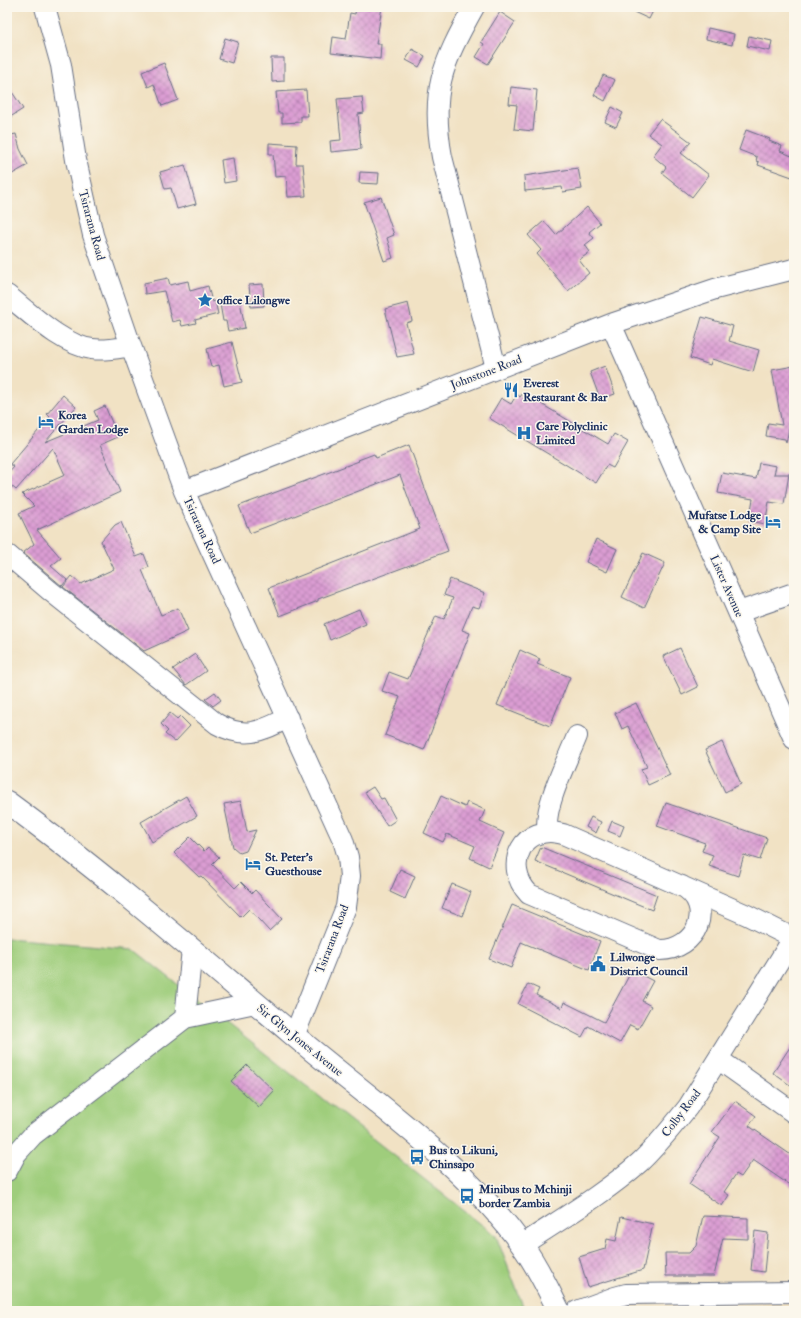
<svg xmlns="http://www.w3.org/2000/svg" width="801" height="1318" viewBox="0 0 801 1318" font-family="'IM FELL Double Pica',serif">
<defs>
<pattern id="building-cross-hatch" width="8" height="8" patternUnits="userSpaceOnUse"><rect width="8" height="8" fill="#db9dd3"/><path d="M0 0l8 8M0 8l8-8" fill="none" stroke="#b180ae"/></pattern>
</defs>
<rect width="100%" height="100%" fill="#fbf7ec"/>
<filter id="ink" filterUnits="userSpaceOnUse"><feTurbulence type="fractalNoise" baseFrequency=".025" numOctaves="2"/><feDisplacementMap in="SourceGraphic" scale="8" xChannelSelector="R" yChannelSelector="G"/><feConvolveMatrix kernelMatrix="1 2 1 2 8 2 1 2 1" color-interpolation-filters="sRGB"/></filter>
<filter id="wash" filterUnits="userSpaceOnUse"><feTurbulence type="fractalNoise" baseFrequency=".012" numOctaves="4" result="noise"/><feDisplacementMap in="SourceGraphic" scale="16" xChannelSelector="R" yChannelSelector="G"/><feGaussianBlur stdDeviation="0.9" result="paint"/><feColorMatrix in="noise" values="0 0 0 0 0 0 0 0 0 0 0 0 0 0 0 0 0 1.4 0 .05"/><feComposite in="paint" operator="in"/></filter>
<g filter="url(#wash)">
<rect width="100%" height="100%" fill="#f1e2c4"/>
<path fill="#9fcd7b" stroke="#5d7e6c" d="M7,938L133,949L496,1236L525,1311H7Z"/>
<g id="blocks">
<path fill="url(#building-cross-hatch)" d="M356,7H382L376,44H381L380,59L331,53L333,37L346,39L350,13L355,14Z
M623,7H655L649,19Z
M500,12L515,22L488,64L476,57L484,44L481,42Z
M708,28L734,34L732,45L706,39Z
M749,36L772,41L770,51L747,46Z
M225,38L238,42L232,63L219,59Z
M412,49L425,56L419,67L406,60Z
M271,58H284V81L272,82Z
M164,63L178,100L162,106L154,84L148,87L142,72Z
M603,75L615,80L605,101L594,95Z
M7,84L23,109L7,119Z
M511,87L537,90L533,131L514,129L517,105L509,104Z
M306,90L308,116H301V122L282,123V113H278L276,92Z
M362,97L364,113L358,114L361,149L331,152L330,141L341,140L337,99Z
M612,107L623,113L616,127L605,122Z
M660,119L691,142L681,153L709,175L692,197L662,173L666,167L653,156L662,144L648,134Z
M746,130L770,139L769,141L782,146L780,151L794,157V171L792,177L758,165L759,162L756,161L757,157L739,150Z
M16,134L20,149L28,165L7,177V136Z
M269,143L297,145L296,164H303L306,196L288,197L286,176L275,177L273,154H269Z
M233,158L236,181L224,183L221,160Z
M185,165L196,204L177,209L171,188L165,189L160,172Z
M578,168L582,189L563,192L562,187L525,191L524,176Z
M360,172L379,173L378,184L359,183Z
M381,197L394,235L387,238L393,258L384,261L364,202Z
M587,207L600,223L589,232L594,238L585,245L590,252L579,260L589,273L568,291L537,254L541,250L528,235L544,221L556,235Z
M168,278L170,285L188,281L190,291L208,286L212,302L215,301L218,314L195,320L196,323L182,326L180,320L172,322L164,291L145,294L144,283Z
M263,284L264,306L251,307L249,285Z
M240,301L245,328L228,331L226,321H223L220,304Z
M408,303L412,321L406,323L414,354L397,357L385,309Z
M702,317L733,326L729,341L759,350L753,372L712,359L710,365L690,358Z
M232,342L242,382L224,386L219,365L211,367L207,349Z
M605,366L615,394L600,399L590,372Z
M794,366V414L792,415L786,443L785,439L766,436L768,423L782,425L772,370Z
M523,393L608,444L614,434L628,442L613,468L607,465L596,483L489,418L501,398L511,404L517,394L520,397Z
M63,395L76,407L45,442L98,420L94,411L105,406L118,437L100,445L120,492L37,530L61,558L51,566L67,580L62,586L23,553L34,544L19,513L34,506L22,494L65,475L53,448L16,490L7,482V475L14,467L10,464L50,417L47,414Z
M409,445L448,551L318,599V601L280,616L269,588L420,529L400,475L250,533L239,506L359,461L358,460L374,454L376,458Z
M759,463L776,466L774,474H789L784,504L769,502L765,524L749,521L753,499L718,493L722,473L756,479Z
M121,522L136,557L144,554L149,567L142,570L161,615L178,608L188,631L144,651L63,587L72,576L81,584L114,569L101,541L115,525Z
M596,539L617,549L607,572L586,562Z
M643,553L665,563L644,608L622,597Z
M450,579L485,593L479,608L472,606L462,630L470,633L424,750L385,735L400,697L382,691L389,672L408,679L436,616L444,619L453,598L444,595Z
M359,609L366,624L330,640L324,624Z
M680,648L698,687L682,695L663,656Z
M520,650L540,659L537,664L570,677L550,726L497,705Z
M195,654L206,671L186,685L173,669Z
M215,692L221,700L213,706L205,699Z
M636,703L670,775L648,785L641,769L647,767L628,726L622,729L615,713Z
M170,713L177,719L180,716L190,726L175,742L165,734L168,731L161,724Z
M722,742L741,784L725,792L705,750Z
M373,787L381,799L384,798L396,820L387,826L365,792Z
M186,796L197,816L152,842L141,822Z
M441,796L465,807L467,802L485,810L480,822L504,833L489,867L470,858L475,846L447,834L443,842L424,833Z
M241,801L247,832L256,830L246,851L240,853L233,847L224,804Z
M666,803L767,838L760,860L744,855L738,876L709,866L713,855L702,851L705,843L657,826Z
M591,817L601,822L596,833L586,827Z
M612,821L624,826L620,836L608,831Z
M190,837L204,851L208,847L219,857L212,864L235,888L241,882L252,893L255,890L282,919L269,931L249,909L241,917L201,876L199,877L174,853Z
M541,847L657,895L652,910L535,861Z
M400,869L415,876L405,899L390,892Z
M452,884L471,892L462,916L442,908Z
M512,905L600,941L589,970L521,942L511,968L489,959Z
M632,970L653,981L642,1001L651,1006L638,1029L630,1025L620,1043L588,1026L582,1037L518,1004L528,984L539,989L536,995L562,1008L564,1002L604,1022Z
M794,1041V1088L773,1073Z
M247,1065L274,1091L259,1107L231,1081Z
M735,1101L756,1116L749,1126L794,1157V1188L753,1160L741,1177L736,1174L724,1192L729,1195L722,1206L689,1184L720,1137L712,1132Z
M703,1216L748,1218V1239L723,1238L714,1276H666L665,1253H689L696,1246Z
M621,1217L653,1224L643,1270L588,1287L579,1257L605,1249L607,1239L616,1241Z
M755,1231L768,1233L764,1272L751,1270Z"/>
</g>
</g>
<g filter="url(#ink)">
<use href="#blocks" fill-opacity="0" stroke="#666e82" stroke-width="1"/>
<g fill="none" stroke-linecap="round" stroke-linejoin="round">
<g stroke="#666e82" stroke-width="22">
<path id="minor" d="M45,7L61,65L76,160L93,235L131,346L184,491L343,840L348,857L350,876L346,907L294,1036
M474,7C442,64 430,92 442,157L496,368
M7,295C30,313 62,345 92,349C105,351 118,348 131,346
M611,324L794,739
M184,491L611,324L715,289L794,269
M8,555L49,590L217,724C246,740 261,731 288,718
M739,612L794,593
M548,831C542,809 568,759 577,736
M682,886C716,905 697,951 659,950L529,894C501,865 524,822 563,834L747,915L793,938
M185,1018L192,949
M718,1059L794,1113
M7,1171L16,1154L33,1135L185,1018L255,1003
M522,1245C561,1219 604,1194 640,1162C658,1145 673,1126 688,1107L794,937
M577,1311L615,1297L626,1294L794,1292"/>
</g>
<g stroke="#666e82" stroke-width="24">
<path id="major" d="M7,802C105,874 197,954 290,1032C369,1099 461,1160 522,1245C537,1265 548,1289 559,1311"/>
</g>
<use href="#minor" stroke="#fff" stroke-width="20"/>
<use href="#major" stroke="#fff" stroke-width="22"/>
</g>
</g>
<defs>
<g id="sight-bare" transform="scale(1.2)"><path d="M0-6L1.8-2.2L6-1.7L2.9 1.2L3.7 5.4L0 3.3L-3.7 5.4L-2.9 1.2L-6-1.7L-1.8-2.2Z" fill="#1f6fb2" stroke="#fbf7ec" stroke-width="2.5" paint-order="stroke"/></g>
<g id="restaurant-bare" transform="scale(1.2)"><path d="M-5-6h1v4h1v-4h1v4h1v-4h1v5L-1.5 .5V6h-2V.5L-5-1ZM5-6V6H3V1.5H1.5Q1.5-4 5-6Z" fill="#1f6fb2" stroke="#fbf7ec" stroke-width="2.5" paint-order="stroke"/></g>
<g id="hotel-bare" transform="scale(1.2)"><path d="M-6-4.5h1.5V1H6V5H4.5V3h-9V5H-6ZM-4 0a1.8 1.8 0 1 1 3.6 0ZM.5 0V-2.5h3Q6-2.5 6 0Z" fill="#1f6fb2" stroke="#fbf7ec" stroke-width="2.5" paint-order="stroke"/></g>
<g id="hospital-bare" transform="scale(1.2)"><path d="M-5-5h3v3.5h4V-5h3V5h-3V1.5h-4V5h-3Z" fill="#1f6fb2" stroke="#fbf7ec" stroke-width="2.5" paint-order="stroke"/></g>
<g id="civic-bare" transform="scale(1.2)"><path d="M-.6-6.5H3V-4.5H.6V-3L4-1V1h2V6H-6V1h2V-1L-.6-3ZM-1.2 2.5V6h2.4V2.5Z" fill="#1f6fb2" stroke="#fbf7ec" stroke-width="2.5" paint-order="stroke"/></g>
<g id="bus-bare" transform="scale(1.2)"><path d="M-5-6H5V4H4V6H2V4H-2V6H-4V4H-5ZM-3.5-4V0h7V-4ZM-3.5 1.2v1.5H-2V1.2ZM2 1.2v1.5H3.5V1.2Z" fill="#1f6fb2" stroke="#fbf7ec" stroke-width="2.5" paint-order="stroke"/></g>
</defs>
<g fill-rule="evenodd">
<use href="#sight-bare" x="205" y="300"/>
<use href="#restaurant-bare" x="511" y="390"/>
<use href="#hotel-bare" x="46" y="422"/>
<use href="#hospital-bare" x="524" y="433"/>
<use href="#hotel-bare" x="773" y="522"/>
<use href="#hotel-bare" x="253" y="864"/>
<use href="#civic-bare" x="598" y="964"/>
<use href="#bus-bare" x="417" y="1157"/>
<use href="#bus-bare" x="467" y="1196"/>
</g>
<g text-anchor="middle" stroke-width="3" stroke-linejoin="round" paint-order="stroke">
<g font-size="12" fill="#1b2f5e" stroke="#fbf7ec">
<text transform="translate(92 225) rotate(75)" y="4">Tsirarana Road</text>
<text transform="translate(486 372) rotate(-21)" y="4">Johnstone Road</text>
<text transform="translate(202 530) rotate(65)" y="4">Tsirarana Road</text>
<text transform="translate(727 586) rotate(66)" y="4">Lister Avenue</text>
<text transform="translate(332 939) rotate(-69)" y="4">Tsirarana Road</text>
<text transform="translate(300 1040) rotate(39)" y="4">Sir Glyn Jones Avenue</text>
<text transform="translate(681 1113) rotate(-53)" y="4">Colby Road</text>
</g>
<g font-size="12" font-weight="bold" fill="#1b2f5e" stroke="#fbf7ec" text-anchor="start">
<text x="217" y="304">office Lilongwe</text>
<text x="523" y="387">Everest<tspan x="523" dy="14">Restaurant &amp; Bar</tspan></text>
<text x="58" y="419">Korea<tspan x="58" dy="14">Garden Lodge</tspan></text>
<text x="536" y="430">Care Polyclinic<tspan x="536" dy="14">Limited</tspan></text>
<text x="761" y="519" text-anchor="end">Mufatse Lodge<tspan x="761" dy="14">&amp; Camp Site</tspan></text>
<text x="265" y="861">St. Peter's<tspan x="265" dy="14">Guesthouse</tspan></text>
<text x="610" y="961">Lilwonge<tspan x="610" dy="14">District Council</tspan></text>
<text x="429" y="1154">Bus to Likuni,<tspan x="429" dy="14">Chinsapo</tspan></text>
<text x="479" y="1193">Minibus to Mchinji<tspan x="479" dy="14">border Zambia</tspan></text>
</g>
</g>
<rect width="801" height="1318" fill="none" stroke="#fbf7ec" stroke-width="24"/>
</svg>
